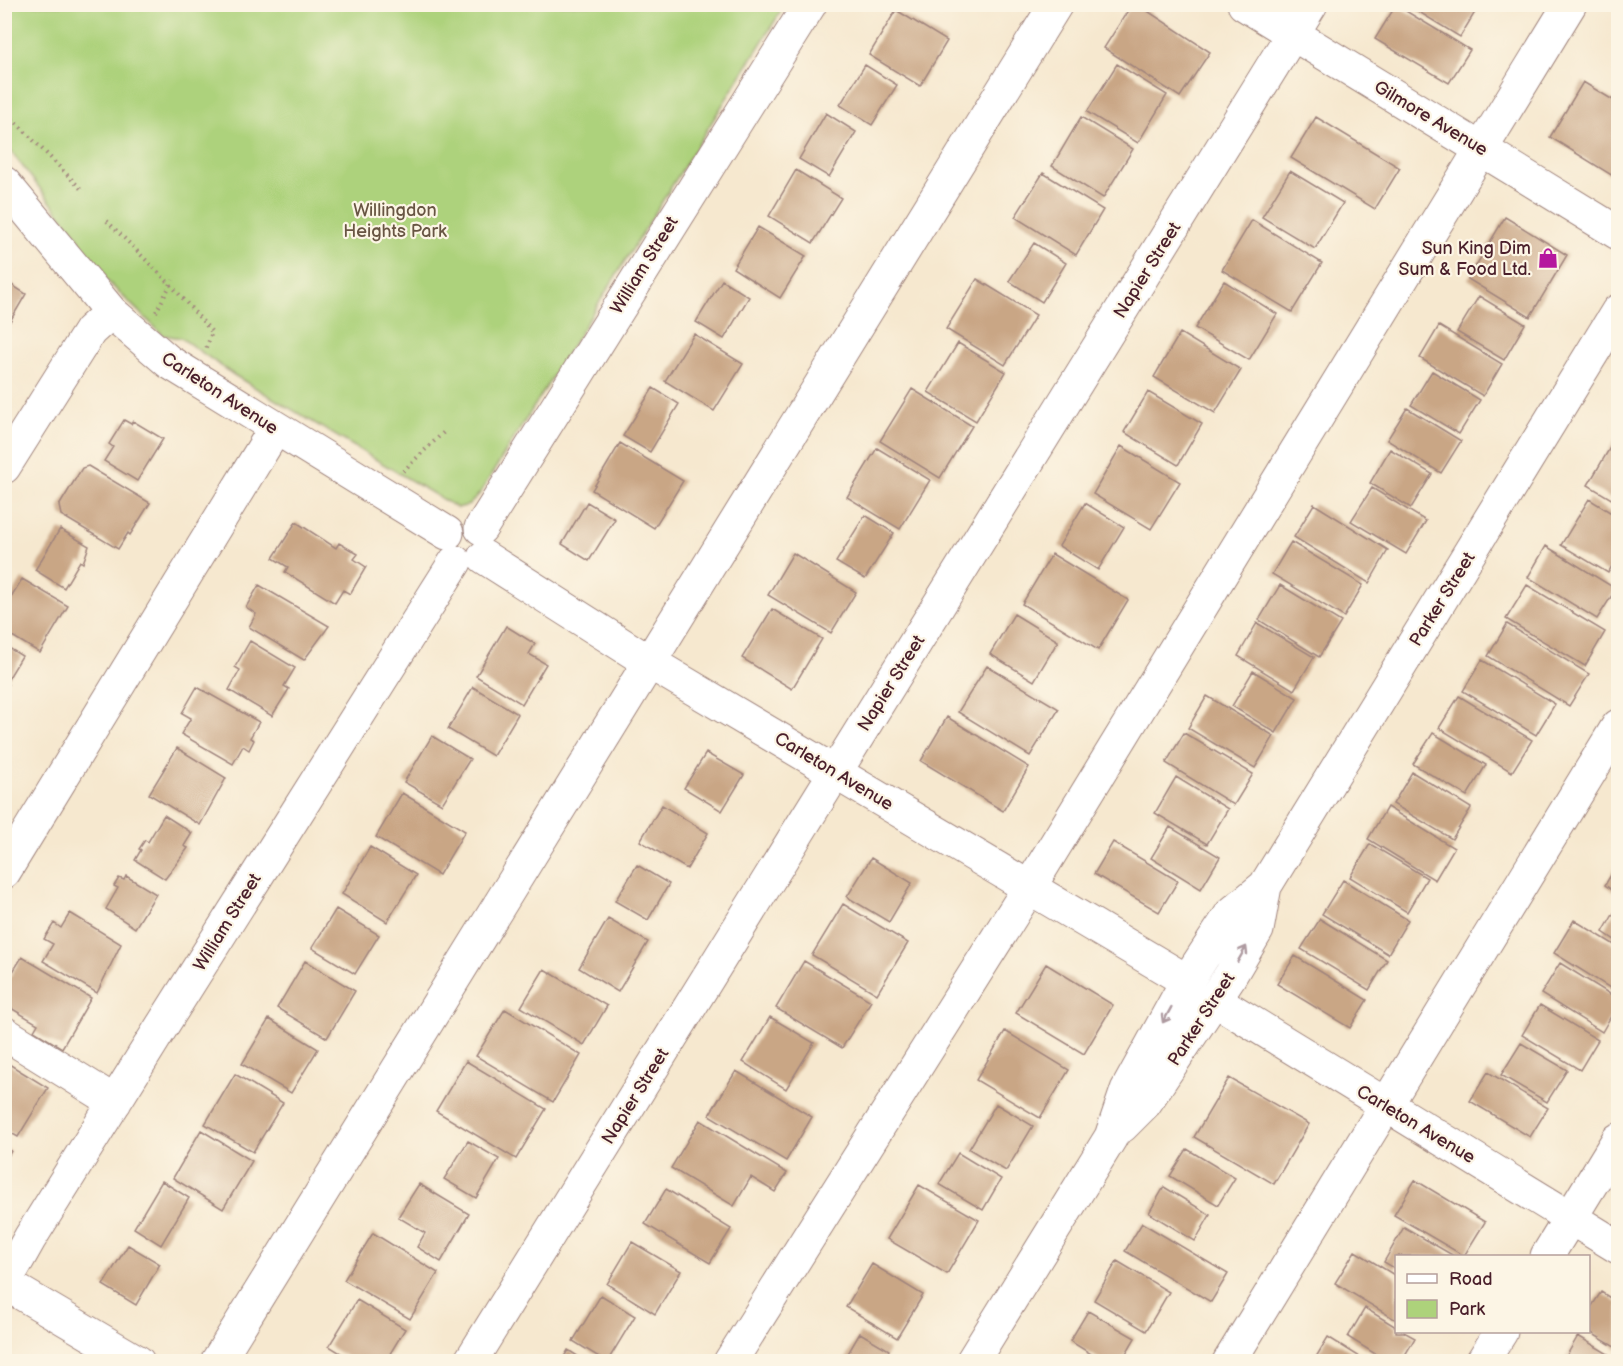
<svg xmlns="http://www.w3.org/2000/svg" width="1623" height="1366" viewBox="0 0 1623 1366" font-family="'Balsamiq Sans',sans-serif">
<rect width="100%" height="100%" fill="#fcf5e5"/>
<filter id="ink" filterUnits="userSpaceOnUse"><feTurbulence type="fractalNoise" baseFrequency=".0167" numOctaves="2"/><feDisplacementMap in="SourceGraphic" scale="12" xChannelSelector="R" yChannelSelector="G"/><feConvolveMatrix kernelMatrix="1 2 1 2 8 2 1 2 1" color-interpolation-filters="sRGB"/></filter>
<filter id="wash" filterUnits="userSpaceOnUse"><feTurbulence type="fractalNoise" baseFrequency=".008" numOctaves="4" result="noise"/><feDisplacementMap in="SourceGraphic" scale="24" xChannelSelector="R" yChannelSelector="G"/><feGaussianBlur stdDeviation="1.35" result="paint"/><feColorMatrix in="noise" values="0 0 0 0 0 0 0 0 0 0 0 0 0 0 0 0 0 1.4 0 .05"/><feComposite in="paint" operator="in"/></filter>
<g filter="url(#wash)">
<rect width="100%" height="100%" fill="#f6e8cf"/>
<path fill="#add27b" stroke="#7c7853" stroke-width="1.5" d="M5,5H785L480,493L469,505L457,508L234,375L181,338L163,335L104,278L83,254L78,237L5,144Z"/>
<g id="blocks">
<path fill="#c9a685" d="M917,4H936L931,13Z
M1132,4H1137L1210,52L1180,97L1104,48Z
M1406,4H1480L1460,37Z
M1396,5L1470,50L1449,83L1375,39Z
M896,10L947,41L920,86L869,55Z
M1117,64L1167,95L1138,143L1087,112Z
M865,65L897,85L872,125L840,105Z
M1583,82L1618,103V167L1613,176L1550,137Z
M826,113L856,132L829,177L799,159Z
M1081,117L1133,149L1103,198L1052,166Z
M1316,117L1400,168L1375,209L1291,158Z
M796,170L841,198L813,243L769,216Z
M1290,171L1343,203L1315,249L1262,217Z
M1043,173L1103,210L1076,255L1015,217Z
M1505,217L1567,255L1530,317L1468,279Z
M1252,220L1322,263L1292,312L1222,270Z
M758,227L806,256L780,298L733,268Z
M1034,243L1066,263L1042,302L1009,281Z
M977,279L1036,315L1005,365L946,329Z
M4,280L26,294L9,323L4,321Z
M722,280L749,297L724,339L696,322Z
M1224,281L1277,314L1249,360L1195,328Z
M1479,296L1525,324L1504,360L1457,332Z
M1439,326L1502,364L1483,396L1420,358Z
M1180,333L1241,370L1215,413L1154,377Z
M694,334L743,364L714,411L665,381Z
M958,343L1006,372L976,421L928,392Z
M1432,371L1480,400L1459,434L1411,405Z
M653,388L679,404L650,452L623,436Z
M912,389L972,426L940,478L880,441Z
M1148,392L1202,424L1178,465L1124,432Z
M1407,408L1461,441L1441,473L1387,440Z
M124,420L131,424L133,421L163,439L137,481L104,461L113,447L109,444Z
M1618,434V503L1588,485Z
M620,443L683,481L654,528L592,490Z
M1121,446L1180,482L1151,529L1093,494Z
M877,448L930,480L900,529L847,497Z
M1390,449L1432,474L1411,508L1370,483Z
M88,466L150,503L130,535L128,533L118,549L61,515L59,506L82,468Z
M1372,488L1426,521L1406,554L1351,521Z
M1589,499L1618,517V556L1608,573L1561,545Z
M587,502L615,519L589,561L562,544Z
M1085,503L1124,527L1098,570L1059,546Z
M1314,504L1388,550L1369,583L1294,537Z
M865,515L894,533L865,579L836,562Z
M296,522L336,548L339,543L358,554L354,559L366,567L350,594L343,590L335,603L285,572L288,567L273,558Z
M60,529L89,546L83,563L80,561L64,588L35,570Z
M1291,542L1363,585L1344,617L1272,574Z
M1546,546L1616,589L1597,619L1528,577Z
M793,553L856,592L831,633L768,595Z
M1052,554L1128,600L1098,650L1022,604Z
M22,579L68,606L40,653L4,631V608Z
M259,585L329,626L304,660L249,627L256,614L246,607Z
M1280,585L1341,622L1319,657L1259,620Z
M1527,585L1605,632L1585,666L1506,619Z
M772,609L822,639L792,689L742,658Z
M1014,614L1058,641L1034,681L990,654Z
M1257,623L1314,657L1294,690L1238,656Z
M1507,624L1589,674L1569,706L1488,656Z
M506,626L535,644L529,654L546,664L522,704L476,676Z
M250,641L295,668L284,686L289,689L272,716L229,690L240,670L235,667Z
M4,645L22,656L5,684L8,685L4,690Z
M1482,660L1555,704L1536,735L1463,691Z
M987,666L1059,709L1030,756L958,712Z
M1253,671L1297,698L1276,733L1232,706Z
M197,687L259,722L250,738L254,740L249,750L243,746L233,764L181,734L191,718L182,713Z
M473,687L518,714L493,756L448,729Z
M1207,696L1274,736L1255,768L1188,728Z
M1459,696L1532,740L1512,772L1439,728Z
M947,717L1029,767L1003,811L921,761Z
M1184,733L1253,774L1234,805L1166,763Z
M1433,733L1486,765L1467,796L1413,764Z
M432,736L470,759L442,804L404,782Z
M177,748L226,778L200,825L149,794Z
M706,753L744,775L722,811L684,788Z
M1412,772L1471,808L1452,839L1393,804Z
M1176,777L1228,809L1207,844L1155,813Z
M402,793L465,831L439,875L376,837Z
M662,805L708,833L687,869L640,841Z
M1387,807L1454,848L1435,880L1368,839Z
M164,815L192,833L184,846L188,848L165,879L135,860L141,850L139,849L145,840L148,842Z
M1170,827L1220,857L1201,889L1151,858Z
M1113,842L1178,881L1159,912L1094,874Z
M1370,844L1427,878L1407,912L1350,877Z
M370,847L416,875L387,922L342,894Z
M871,858L912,883L889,922L847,897Z
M1618,863V894L1605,885Z
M637,865L669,884L648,920L615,901Z
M126,876L156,894L135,928L106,909L118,888L114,886L119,878L124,880Z
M1343,880L1408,920L1388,954L1322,914Z
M843,904L908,943L877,994L812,955Z
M1618,906V942L1603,932Z
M336,909L379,935L355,974L312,948Z
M70,913L121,944L97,993L43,961L53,944L44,939L54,923L61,928Z
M608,919L648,942L618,992L579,968Z
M1320,919L1387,960L1369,990L1301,949Z
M1574,920L1618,947V993L1554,953Z
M1295,956L1367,1000L1350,1028L1277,984Z
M22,957L91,998L62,1048L34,1031L38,1024L4,1004V986Z
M305,961L355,991L327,1038L277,1008Z
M804,961L871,1001L842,1048L776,1008Z
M1560,963L1618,999V1004L1602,1032L1541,994Z
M1046,964L1113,1005L1084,1054L1016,1013Z
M544,969L607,1006L584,1045L521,1007Z
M1540,1005L1598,1040L1580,1070L1522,1035Z
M505,1009L581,1055L553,1102L476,1056Z
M770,1017L814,1043L786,1089L743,1062Z
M269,1019L318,1049L291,1093L242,1064Z
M1005,1031L1069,1070L1040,1118L976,1080Z
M1521,1043L1567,1070L1547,1102L1501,1075Z
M4,1061L48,1088L18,1137L4,1129Z
M466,1061L546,1109L516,1159L436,1111Z
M736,1071L812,1117L786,1161L709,1115Z
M1488,1072L1548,1108L1530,1137L1470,1101Z
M235,1074L283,1103L253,1152L205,1124Z
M1229,1078L1309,1124L1274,1184L1194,1137Z
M996,1104L1033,1126L1006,1171L969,1149Z
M700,1120L787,1173L775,1192L751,1177L734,1206L671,1168Z
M201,1130L252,1161L223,1209L173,1178Z
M468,1141L499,1159L476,1198L444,1179Z
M4,1147L11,1151L4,1163Z
M1187,1149L1235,1178L1218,1205L1170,1176Z
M958,1153L1001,1179L983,1210L939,1184Z
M1415,1180L1485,1222L1464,1256L1394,1215Z
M162,1181L189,1198L161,1245L134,1228Z
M419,1184L469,1214L441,1262L417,1247L425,1233L398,1217Z
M919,1185L979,1220L947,1274L887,1239Z
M1164,1187L1210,1215L1195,1241L1149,1213Z
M666,1189L731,1229L710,1263L645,1224Z
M1142,1223L1228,1274L1211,1302L1125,1251Z
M1404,1227L1454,1256H1396V1269L1384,1262Z
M373,1233L438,1273L410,1319L344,1280Z
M632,1242L681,1271L655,1314L607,1284Z
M128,1245L160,1264L136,1305L103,1285Z
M1355,1251L1396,1276V1320L1335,1283Z
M1117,1261L1169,1292L1146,1331L1094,1300Z
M872,1264L923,1295L897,1338L846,1307Z
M1601,1292L1618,1303V1349L1588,1331V1312Z
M601,1295L635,1316L607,1362L573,1341Z
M357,1300L405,1329L385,1362H355L329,1346Z
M1365,1308L1396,1327V1332H1404L1415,1338L1401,1362H1388L1348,1337Z
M1088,1311L1135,1338L1121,1362H1104L1070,1341Z
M860,1333L889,1350L883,1362H843Z
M1578,1336L1618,1360V1362H1563Z
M1328,1337L1368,1362H1313Z
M568,1350L587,1362H561Z"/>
</g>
</g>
<g filter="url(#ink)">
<use href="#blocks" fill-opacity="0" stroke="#a0847d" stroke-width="1.5"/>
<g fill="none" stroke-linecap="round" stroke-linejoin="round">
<g stroke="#a0847d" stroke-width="35">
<path id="minor" d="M1244,4L1618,233
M4,183L111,312L169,362L447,533
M4,467L90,331L111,312
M481,528L810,4
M484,557L649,662L1187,981
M4,872L275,429
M1215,1000L1618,1247
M4,1033L115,1102
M1122,1126L1145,1103L1230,976L1257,930L1265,886
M1547,1256L1618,1140
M4,1283L138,1362
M4,1284L30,1238L162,1026L455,562
M217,1362L1056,4
M470,1362L1311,4
M730,1362L1029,888L1570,4
M972,1362L1111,1137L1127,1090L1187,981L1231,914L1265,886L1618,311
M1229,1362L1618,726
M1482,1362L1501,1332"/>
</g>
<path stroke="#a0847d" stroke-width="4" stroke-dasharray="1.5 4.5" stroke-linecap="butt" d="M4,110L83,191
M107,221L171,285L212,332L206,349
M156,312L173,280
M403,471L444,432"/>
<use href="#minor" stroke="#fff" stroke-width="33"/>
</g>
<defs><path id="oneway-shaft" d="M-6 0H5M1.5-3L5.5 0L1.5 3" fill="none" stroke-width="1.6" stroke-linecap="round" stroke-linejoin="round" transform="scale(1.5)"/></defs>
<g stroke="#ae9aa0">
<use href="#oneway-shaft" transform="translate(1242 954) rotate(-60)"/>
<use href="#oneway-shaft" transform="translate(1167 1015) rotate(119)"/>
</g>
</g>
<defs>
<g id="shop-bare" transform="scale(1.62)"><path d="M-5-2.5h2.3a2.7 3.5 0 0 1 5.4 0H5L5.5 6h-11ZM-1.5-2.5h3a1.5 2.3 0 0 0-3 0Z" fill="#b5179e" stroke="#fcf5e5" stroke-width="2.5" paint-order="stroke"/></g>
</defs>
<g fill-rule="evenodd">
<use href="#shop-bare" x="1548" y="258"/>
</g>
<g text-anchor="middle" stroke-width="4.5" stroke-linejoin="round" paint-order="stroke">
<g font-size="18" fill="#4a1f2b" stroke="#fcf5e5">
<text transform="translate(1431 118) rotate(31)" y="6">Gilmore Avenue</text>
<text transform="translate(644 265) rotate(-58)" y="6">William Street</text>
<text transform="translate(1147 270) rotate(-58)" y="6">Napier Street</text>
<text transform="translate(220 393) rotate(33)" y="6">Carleton Avenue</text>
<text transform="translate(1442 599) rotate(-58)" y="6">Parker Street</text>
<text transform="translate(891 683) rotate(-58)" y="6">Napier Street</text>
<text transform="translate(834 771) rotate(31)" y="6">Carleton Avenue</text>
<text transform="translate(227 922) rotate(-58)" y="6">William Street</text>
<text transform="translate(1201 1019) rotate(-57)" y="6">Parker Street</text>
<text transform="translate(635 1096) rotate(-58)" y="6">Napier Street</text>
<text transform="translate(1416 1124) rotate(31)" y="6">Carleton Avenue</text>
</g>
<g font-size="18" fill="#685543" stroke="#fcf5e5">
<text x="395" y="216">Willingdon<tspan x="395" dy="21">Heights Park</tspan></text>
</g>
<g font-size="18" fill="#4a1f2b" stroke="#fcf5e5" text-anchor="end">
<text x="1531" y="254">Sun King Dim<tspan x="1531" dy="21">Sum &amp; Food Ltd.</tspan></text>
</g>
</g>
<rect width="1623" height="1366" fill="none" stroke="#fcf5e5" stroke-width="24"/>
<rect x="1395" y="1255" width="195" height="78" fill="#fcf5e5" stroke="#b59f9b" stroke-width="1.5"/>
<rect x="1407" y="1274" width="30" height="9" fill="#ffffff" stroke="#b59f9b" stroke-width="1.5"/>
<text x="1449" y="1285" font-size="18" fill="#4a1f2b">Road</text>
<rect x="1407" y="1300" width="30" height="18" fill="#add27b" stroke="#b59f9b" stroke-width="1.5"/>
<text x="1449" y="1315" font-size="18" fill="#4a1f2b">Park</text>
</svg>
